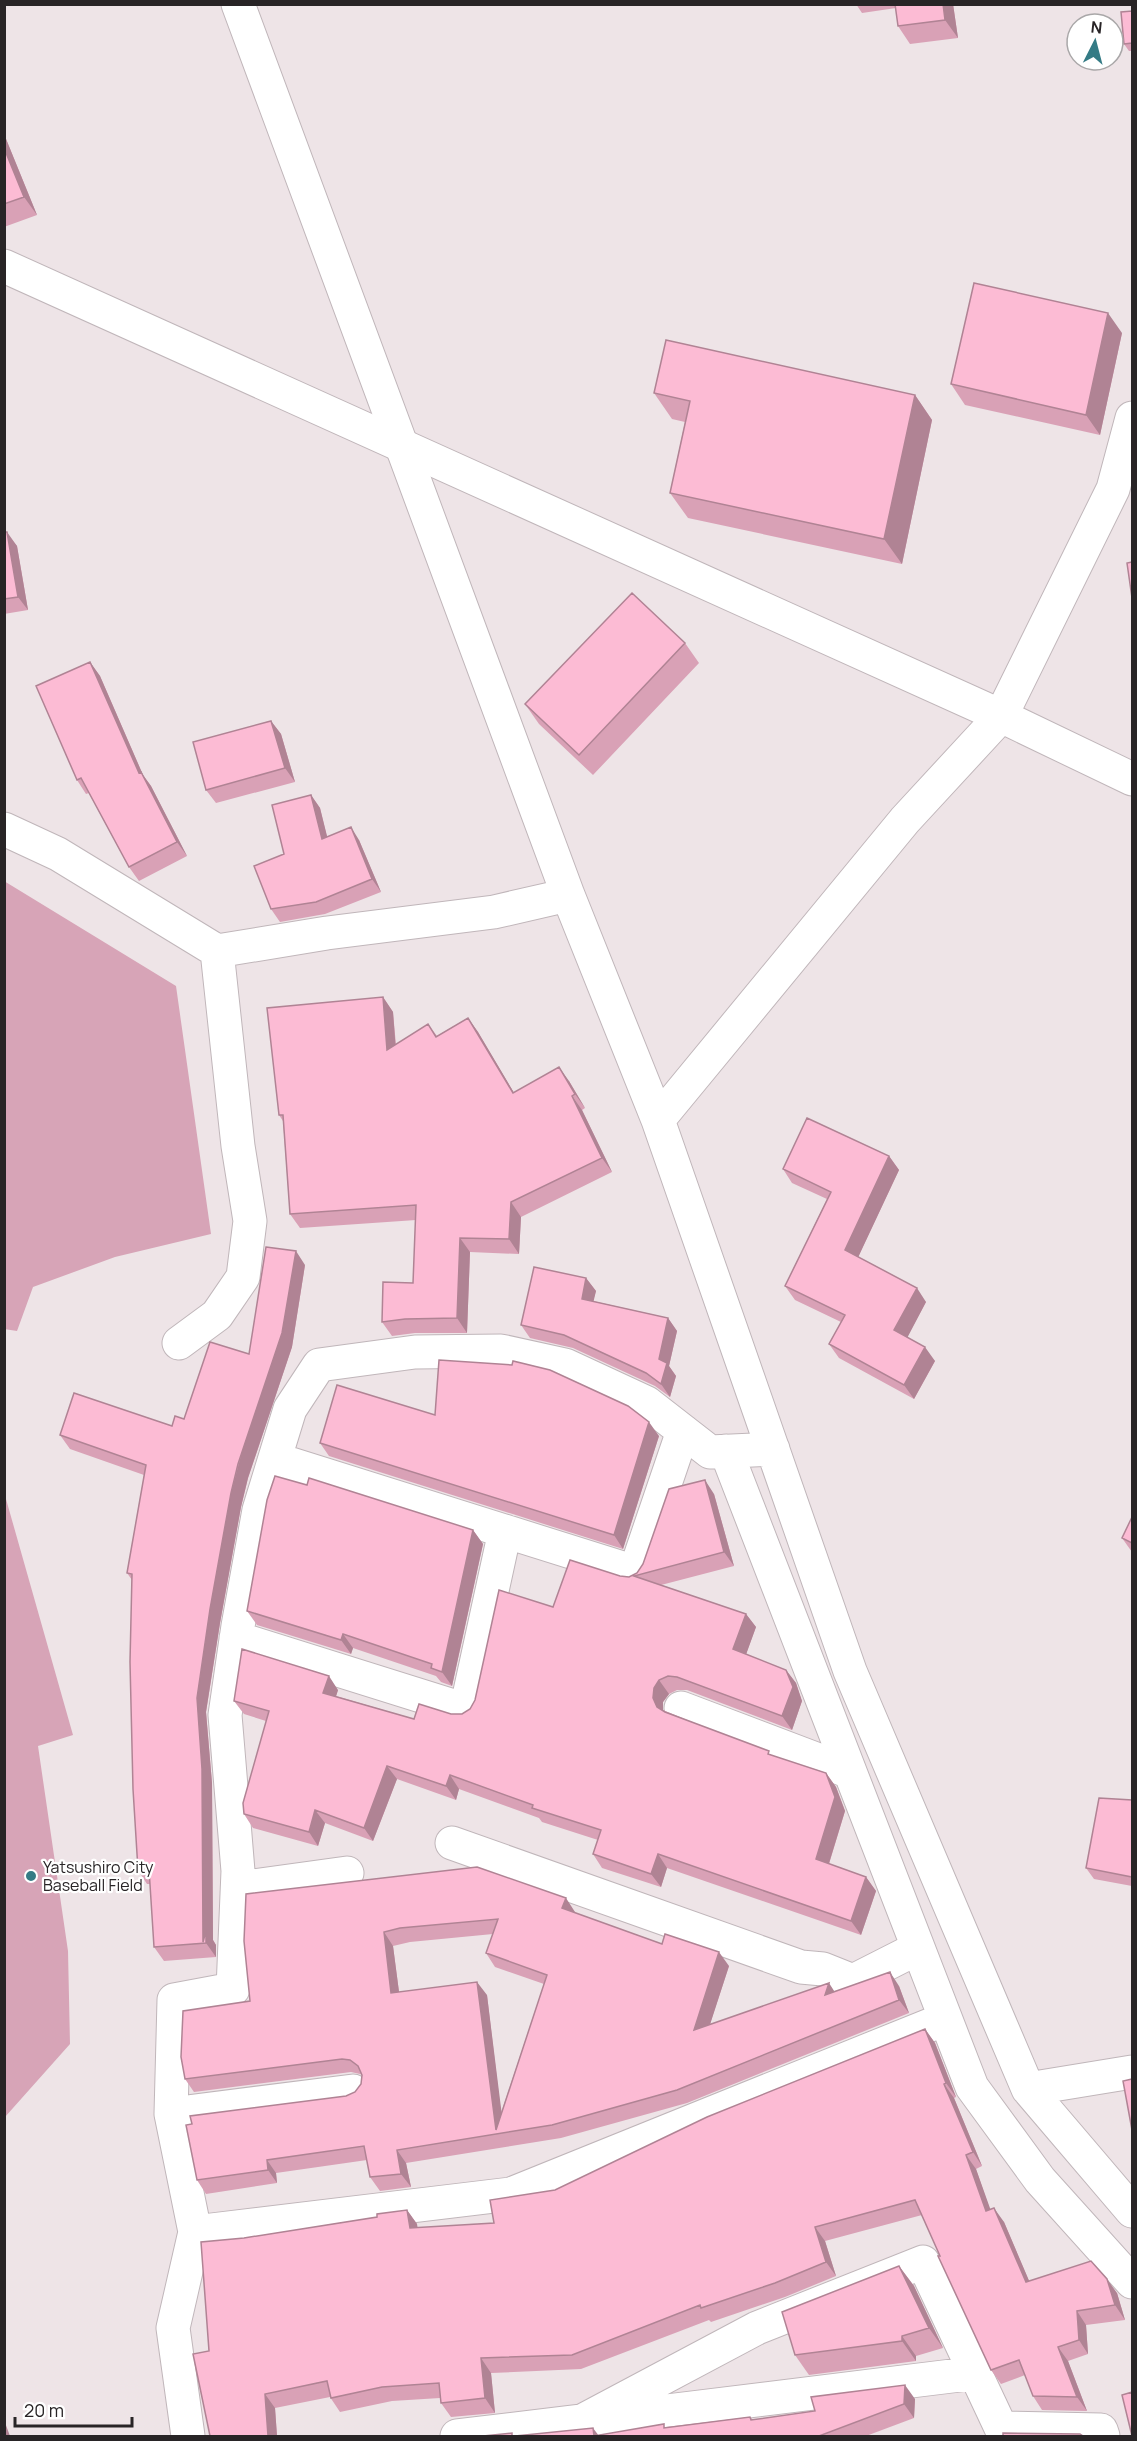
<svg xmlns="http://www.w3.org/2000/svg" width="1137" height="2441" viewBox="0 0 1137 2441" font-family="Manrope,sans-serif">
<rect width="100%" height="100%" fill="#eee4e7"/>
<path fill="#d7a4b7" d="M4,881L176,986L211,1234L115,1257L33,1287L17,1331L4,1329Z
M4,1492L73,1735L38,1746L68,1951L70,2044L5,2117Z"/>
<g fill="none" stroke-linecap="round" stroke-linejoin="round">
<g stroke="#c0b6ba" stroke-width="35">
<path id="minor" d="M238,4L568,895L658,1120L850,1671L1028,2089L1132,2211
M4,829L58,854L217,951L327,933L494,912L568,895
M658,1120L905,820L1001,716L1113,489L1132,418
M179,1343L217,1315L243,1277L250,1221L238,1146L217,951
M726,1451L972,2087L1040,2180L1132,2282
M275,1459L635,1572L683,1431
M236,1638L466,1710L505,1531
M681,1708L850,1772
M452,1843L801,1967L823,1969L853,1981L918,1948
M238,1888L347,1873
M1028,2089L1132,2072
M171,2114L353,2091
M195,2232L511,2194L945,2019
M602,2419L976,2373
M188,2436L173,2328L195,2232L171,2114L174,2000L233,1989L238,1871L225,1715L238,1626L259,1510L290,1409L319,1365L415,1352L501,1351L565,1365L647,1403L710,1452L773,1449
M457,2436L582,2421L757,2328L923,2262L1001,2428L1101,2430L1103,2436"/>
</g>
<g stroke="#c0b6ba" stroke-width="35">
<path id="tertiary" d="M4,266L1001,716L1132,779"/>
</g>
<use href="#minor" stroke="#fff" stroke-width="33"/>
<use href="#tertiary" stroke="#fff" stroke-width="33"/>
</g>
<path fill="#d9a1b6" fill-rule="evenodd" d="M856,4H953L958,38L910,44L898,26L896,8L862,13Z
M1132,11V51H1129L1124,44Z
M4,134L37,215L4,227Z
M1122,333L1100,435L965,405L951,384Z
M654,393L915,395L932,420L902,564L688,518L670,493L685,422L672,419Z
M4,532L17,546L28,610L4,614Z
M685,643L699,663L593,775L539,724L525,704Z
M90,662L100,676L143,775L151,786L187,856L139,881L129,867L89,793L86,794L77,780Z
M271,721L281,734L295,782L216,803L206,790Z
M311,795L320,808L327,837L359,840L381,892L325,914L280,922L271,909L284,854Z
M383,997L393,1012L396,1045L428,1024L437,1036L468,1018L478,1032L514,1093L569,1081L585,1108L582,1110L612,1172L521,1217L519,1254L470,1252L467,1333H415L392,1336L382,1322L413,1283L416,1220L300,1228L290,1214L283,1121L279,1115Z
M889,1156L899,1170L858,1257L926,1302L907,1337L935,1361L914,1399L839,1358L829,1344L841,1322L795,1300L785,1286L827,1199L792,1183L783,1169Z
M305,1265L292,1347L248,1478L241,1507L220,1623L206,1712L212,1783L213,1940L216,1945V1957L164,1961L154,1947L150,1884H147L138,1870L132,1580L127,1573L144,1475L70,1449L60,1435L172,1426L184,1419L249,1354Z
M586,1278L596,1291L593,1301L668,1318L677,1331L669,1366L676,1376L670,1397L655,1386L573,1348L530,1338L521,1325Z
M435,1415L659,1436L623,1549L329,1456L320,1443Z
M307,1485L473,1530L483,1544L452,1686L441,1682L436,1676L353,1648L351,1654L257,1625L247,1611Z
M714,1494L734,1566L661,1585L746,1614L756,1627L746,1654L786,1670L796,1683L802,1701L792,1730L687,1690H677L669,1694L663,1702V1710L771,1755L826,1773L836,1787L845,1811L829,1864L866,1877L876,1891L861,1935L667,1868L661,1887L602,1868L593,1854L598,1840L542,1822L539,1818L459,1789L456,1800L397,1779L373,1841L325,1823L318,1846L253,1828L244,1814L266,1721L244,1714L234,1701L338,1690L336,1696L414,1719L451,1714H462L470,1709L553,1607L620,1576L629,1577L637,1573Z
M1132,1517V1552L1122,1538Z
M1132,1800V1886L1094,1879L1086,1868Z
M575,1912V1913L662,1944L729,1966L710,2024L834,1991L899,1986L909,2013L687,2103L561,2138L406,2163L411,2187L380,2191L370,2177L367,2160L276,2173L277,2183L206,2194L197,2180L346,2096L355,2092L361,2084L362,2075L360,2074L351,2072L194,2092L185,2079L250,2001L244,1941ZM493,1934L486,1953L495,1967L544,1984L501,2113L487,1995L399,1992L393,1946L410,1942Z
M925,2029L935,2043L956,2097L954,2098L982,2166L976,2169L990,2210L1004,2222L1029,2281L1117,2293L1125,2320L1086,2325L1088,2354L1068,2361L1087,2411L1042,2410L1033,2396L1025,2375L1001,2384L991,2370L922,2215L825,2241L836,2276L785,2297L711,2322L709,2320L581,2369L491,2373L495,2413L451,2417L441,2403L440,2398L392,2401L340,2412L330,2397L275,2408L277,2436H210L209,2351L244,2238L377,2217L407,2210L417,2224V2228L494,2223L555,2190Z
M899,2266L914,2286L943,2348L916,2356V2361L809,2375L795,2355Z
M915,2399L914,2418L866,2436H515L598,2435L750,2417L753,2420Z"/>
<path fill="#b08394" d="M943,4H953L958,38L945,20Z
M4,134L37,215L24,197L4,148Z
M1108,313L1122,333L1100,435L1086,415Z
M915,395L932,420L902,564L884,539Z
M7,532L17,546L28,610L18,597Z
M90,662L100,676L143,775L151,786L187,856L177,842L139,773Z
M271,721L281,734L295,782L285,768Z
M311,795L320,808L331,852L322,839Z
M351,827L359,840L381,892L372,879Z
M383,997L393,1012L397,1065L387,1050Z
M468,1018L478,1032L523,1108L513,1093Z
M559,1067L569,1081L585,1108L575,1094Z
M572,1096L582,1110L612,1172L602,1158Z
M889,1156L899,1170L855,1264L845,1250Z
M511,1202L521,1217L519,1254L509,1239Z
M460,1238L470,1252L467,1333L457,1318Z
M296,1251L305,1265L292,1347L248,1478L241,1507L220,1623L206,1712L212,1783L213,1940L216,1945V1957L206,1943L203,1942L197,1698L210,1609L231,1493Z
M586,1278L596,1291L591,1312L582,1299Z
M917,1288L926,1302L904,1344L894,1330Z
M668,1318L677,1331L669,1366L676,1376L670,1397L661,1384L659,1359Z
M925,1347L935,1361L914,1399L904,1385Z
M649,1422L659,1436L623,1549L614,1535Z
M705,1480L714,1494L734,1566L724,1552Z
M473,1530L483,1544L452,1686L442,1672Z
M746,1614L756,1627L743,1663L733,1649Z
M343,1634L353,1648L351,1654L341,1640Z
M786,1670L796,1683L802,1701L792,1730L782,1716Z
M329,1676L338,1690L333,1706L323,1693Z
M659,1680L669,1694L663,1702V1712L657,1707L653,1698L654,1688Z
M387,1766L397,1779L373,1841L364,1828Z
M826,1773L836,1787L845,1811L826,1873L816,1859Z
M450,1775L459,1789L456,1800L446,1786Z
M315,1810L325,1823L318,1846L309,1832Z
M658,1854L667,1868L661,1887L651,1874Z
M866,1877L876,1891L861,1935L851,1921Z
M566,1898L575,1912L571,1922L562,1908Z
M384,1932L393,1946L401,2007L391,1993Z
M719,1952L729,1966L704,2043L694,2030Z
M890,1972L899,1986L909,2013L899,2000Z
M477,1982L487,1995L504,2132L496,2130Z
M829,1983L838,1997L825,1995Z
M925,2029L935,2043L956,2097L946,2083Z
M944,2084L954,2098L982,2166L973,2152Z
M397,2150L406,2163L411,2187L401,2174Z
M966,2155L976,2169L996,2225L986,2211Z
M267,2160L276,2173L277,2183L268,2170Z
M994,2208L1004,2222L1036,2297L1026,2282Z
M407,2210L417,2224L420,2242L410,2228Z
M815,2227L825,2241L836,2276L826,2262Z
M899,2266L914,2286L943,2348L929,2328Z
M1107,2279L1117,2293L1125,2320L1115,2305Z
M1077,2311L1086,2325L1088,2354L1079,2340Z
M902,2336L916,2356V2361L902,2341Z
M1058,2347L1068,2361L1087,2411L1077,2397Z
M481,2358L491,2373L495,2413L485,2398Z
M905,2385L915,2399L914,2418L904,2404Z
M265,2394L275,2408L277,2436H268Z
M4,2420L10,2436H4Z
M593,2428L599,2436H594Z"/>
<path fill="#fcbbd4" stroke="#b08394" stroke-width="1.5" fill-rule="evenodd" d="M895,4H943L945,20L898,26Z
M1132,11V43L1124,44L1121,12Z
M4,148L24,197L4,204Z
M974,283L1108,313L1086,415L951,384Z
M666,340L915,395L884,539L670,493L690,401L654,393Z
M4,532H7L18,597L4,599Z
M1132,562V598L1127,563Z
M632,593L685,643L579,755L525,704Z
M90,662L139,773L141,772L177,842L129,867L81,778L77,780L36,686Z
M271,721L285,768L206,790L193,742Z
M311,795L322,839L351,827L372,879L316,902L271,909L254,866L284,854L272,805Z
M383,997L387,1050L428,1024L436,1037L468,1018L513,1093L559,1067L575,1094L572,1096L602,1158L511,1202L509,1239L460,1238L457,1318L405,1319L382,1322L383,1282L413,1283L416,1205L290,1214L283,1115H279L267,1008Z
M807,1118L889,1156L845,1250L917,1288L894,1330L925,1347L904,1385L829,1344L845,1315L785,1286L831,1192L783,1169Z
M266,1247L296,1251L282,1333L238,1464L231,1493L210,1609L197,1698L202,1769L203,1942L206,1931V1943L154,1947L149,1869L138,1870L133,1789L130,1662L132,1574L127,1573L146,1465L60,1435L74,1393L172,1426L175,1416L184,1419L210,1342L249,1354Z
M534,1267L586,1278L582,1299L668,1318L659,1359L667,1363L661,1384L646,1373L564,1335L521,1325Z
M439,1360L512,1365L513,1361L550,1370L628,1406L649,1422L614,1535L320,1443L337,1385L435,1415Z
M275,1476L307,1485L309,1478L473,1530L442,1672L431,1668L432,1664L343,1634L341,1640L247,1611L267,1500Z
M705,1480L724,1552L634,1576L746,1614L733,1649L786,1670L793,1687L782,1716L677,1677L668,1676L659,1680L654,1688L653,1698L657,1707L665,1712L769,1751L768,1754L826,1773L835,1797L816,1859L866,1877L851,1921L658,1854L651,1874L593,1854L601,1830L532,1808L533,1805L450,1775L446,1786L387,1766L364,1828L315,1810L309,1832L244,1814L243,1803L269,1711L234,1701L242,1649L329,1676L323,1693L414,1719L419,1704L451,1714H462L470,1709L475,1700L499,1590L553,1607L570,1560L620,1576L629,1577L637,1573L643,1564L669,1489Z
M1132,1517V1543L1122,1538Z
M1099,1798L1132,1800V1877L1086,1868Z
M477,1867L566,1898L562,1908L662,1944L665,1934L719,1952L694,2030L829,1983L825,1995L890,1972L899,2000L677,2090L552,2125L397,2150L401,2174L370,2177L364,2146L267,2160L268,2170L197,2180L186,2125L192,2124L190,2116L346,2096L355,2092L361,2084L362,2075L358,2066L350,2060L342,2059L185,2079L181,2057L183,2011L250,2001L244,1941L246,1894ZM498,1919L486,1953L547,1975L496,2130L477,1982L391,1993L384,1932L400,1928Z
M925,2029L946,2083L944,2084L973,2152L966,2155L986,2211L994,2208L1026,2282L1091,2261L1107,2279L1115,2305L1077,2311L1079,2340L1058,2347L1077,2397L1033,2396L1019,2360L991,2370L938,2256H940L915,2200L815,2227L826,2262L775,2283L701,2308L700,2305L572,2355L481,2358L485,2398L441,2403L439,2383L382,2387L331,2398L327,2381L265,2394L268,2436H210L193,2354L209,2351L201,2242L244,2238L377,2217V2214L407,2210L410,2228L494,2223L490,2200L555,2190L707,2117Z
M1132,2079V2130L1123,2081Z
M899,2266L929,2328L902,2336V2341L795,2355L782,2312Z
M905,2385L904,2404L819,2436H515L593,2428L594,2436L664,2424V2428L750,2417L751,2420L815,2411L811,2397Z
M1132,2392V2436L1122,2395Z
M512,2433V2436H483Z
M1003,2433L1080,2434L1083,2436H1003Z"/>
<circle fill="#347b85" stroke="#fff" stroke-width="2" cx="31" cy="1876" r="6"/>
<g text-anchor="middle" stroke-width="4.5" stroke-linejoin="round" paint-order="stroke">
<g font-size="16" fill="#282426" stroke="#fff" text-anchor="start">
<text x="43" y="1873">Yatsushiro City<tspan x="43" dy="18">Baseball Field</tspan></text>
</g>
</g>
<rect width="1137" height="2441" fill="none" stroke="#282426" stroke-width="12"/>
<g transform="translate(1095 42) rotate(6)"><circle r="28" fill="#ffffff" stroke="#a9a7a8" stroke-width="1.5"/>
<path d="M0-4.5L10 22L0 15L-10 22Z" fill="#347b85"/>
<text y="-9" font-size="16" font-weight="bold" text-anchor="middle" fill="#282426">N</text>
</g>
<path d="M15 2417v9h117v-9" fill="none" stroke="#282426" stroke-width="3"/>
<text x="24" y="2417" font-size="18" fill="#282426" stroke="#ffffff" stroke-width="4.5" paint-order="stroke">20 m</text>
</svg>
